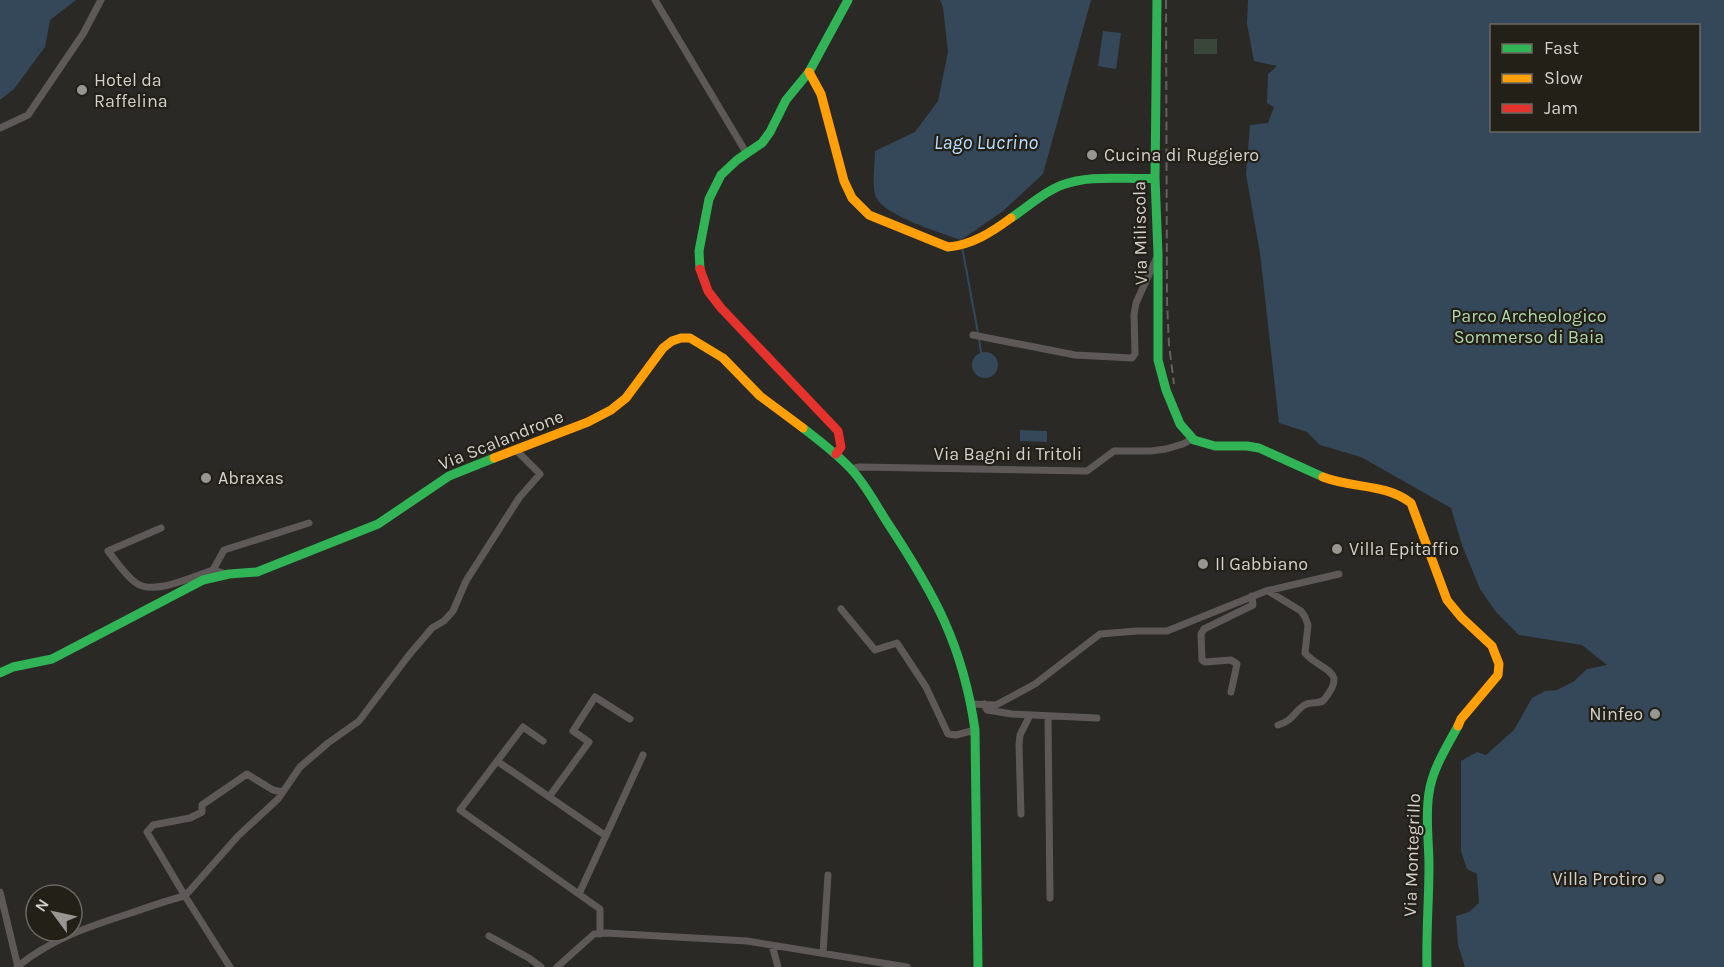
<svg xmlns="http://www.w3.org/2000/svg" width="1724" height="967" viewBox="0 0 1724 967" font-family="Karla,sans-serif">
<rect width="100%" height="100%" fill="#2a2925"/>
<path fill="#3a4639" d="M1194,39H1217V54H1194Z"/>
<path fill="#35485a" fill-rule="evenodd" d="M0,0H76L50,20L45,47L14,89L0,100Z
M940,0H1091L1043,174L1003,211L961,240C942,233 878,214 875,194C872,180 875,164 875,151L915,132L938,101L948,52L943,7Z
M1248,0H1724V967H1465L1458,945L1456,916L1469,912L1479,903L1477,874L1467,869L1461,851V761L1477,752L1486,755L1514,730L1532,698L1545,691L1557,690L1573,682L1587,669L1607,665L1582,645L1519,635L1496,612L1480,589L1462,545L1451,508L1361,457L1320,445L1307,432L1279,423L1260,253L1246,174L1250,125L1268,123L1274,107L1267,103L1268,74L1277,66L1254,61L1247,24ZM1492,26H1698V130H1492Z
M1103,31L1121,33L1116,69L1098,66Z
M972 365a13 13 0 1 1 26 0a13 13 0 1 1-26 0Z
M1020,430L1047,431V442L1020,441Z"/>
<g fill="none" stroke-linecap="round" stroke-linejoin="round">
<path stroke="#35485a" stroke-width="2" d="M962,247L978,333
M979,338L981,353"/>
<path stroke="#5e5958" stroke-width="7" d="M655,0L747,154
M0,128L28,115L83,34L101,0
M973,335L1075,355L1132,358L1135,354L1134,315L1136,303L1157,257
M851,469L859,467L1087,471L1114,451H1151L1166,449L1183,444L1192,439
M161,528L108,551C116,561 125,575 136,583C154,596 194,576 213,570
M227,574L213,570L224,550L309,523
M1268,591L1301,611L1305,617L1308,625L1305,653C1321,672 1350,669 1323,701C1317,704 1309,701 1303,706C1292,714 1294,720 1278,725
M841,609L875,650L897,643L926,687L948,734L956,735L975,730
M1231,692L1237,664L1231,660L1205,662L1202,660L1201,634L1204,629L1253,605L1252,596
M972,704L996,705L1035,684L1100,634L1137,631H1167L1266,591L1339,574
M984,704L987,710L1012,714L1097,718
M1048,716L1050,898
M543,741L523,727L460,810L600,909V934
M497,761L606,836
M282,792L273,790L247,774L202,805V812L190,818L153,825L147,832L185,896L238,836L278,799L300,767L328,743L359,721L409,655L432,628L444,621L453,611L466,581L519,498L540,474L517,451
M549,797L589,742L573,731L595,697L630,719
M1021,814L1019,745L1020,735L1030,715
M0,892L18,967
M579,894L643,755
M489,936L529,958L541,967
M772,945L778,967
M823,953L828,875
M17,967C51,939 90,926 131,913C149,907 167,900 185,896L230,967
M557,967L594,934L606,933L747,941L907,967"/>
<path stroke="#30b455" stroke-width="9" d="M1157,0L1155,178L1158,254V360L1166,390L1180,424L1194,440L1215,446H1247L1259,448L1323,477
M1011,218C1028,207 1043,192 1062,185C1091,174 1125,180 1155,178
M700,269L699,251L709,199L721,175L737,160L762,143L770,132L786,100L809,72L848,0
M803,428C820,441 837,454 851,469C866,485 876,505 887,522C934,593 963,645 975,730L978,967
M0,673L13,667L52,659L203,580L229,574L257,572L378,524L449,476L494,458
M1427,967C1426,933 1429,900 1429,866C1429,842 1425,817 1429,793C1432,770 1447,746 1458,726"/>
<path stroke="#ff9f0a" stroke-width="9" d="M809,72L821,94L844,181L852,198L869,215L948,247C972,245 992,232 1011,218
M494,458L588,422L611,410L626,398L663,348L672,341L681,338H690L723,358L760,396L803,428
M1323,477C1354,489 1385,483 1411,503L1447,600L1461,617L1492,646L1499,664L1498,675L1461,719L1458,726"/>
<path stroke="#e5322d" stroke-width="9" d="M700,269L708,291L721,308L838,431L841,447L836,454"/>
<path stroke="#63605e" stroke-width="2" stroke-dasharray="9 4.5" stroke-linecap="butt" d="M1166,0L1167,301L1169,345L1174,384"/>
</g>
<g fill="#989692" stroke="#232018" stroke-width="2">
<circle cx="82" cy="90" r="6"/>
<circle cx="1092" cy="155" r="6"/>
<circle cx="206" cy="478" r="6"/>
<circle cx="1337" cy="549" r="6"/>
<circle cx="1203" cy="564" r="6"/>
<circle cx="1655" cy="714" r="6"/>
<circle cx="1659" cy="879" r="6"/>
</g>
<g text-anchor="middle" stroke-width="4.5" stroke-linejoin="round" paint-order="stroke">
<g font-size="18" fill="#d3d1cc" stroke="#232018" text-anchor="start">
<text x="94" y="86">Hotel da<tspan x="94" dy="21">Raffelina</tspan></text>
<text x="1104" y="161">Cucina di Ruggiero</text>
<text x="218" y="484">Abraxas</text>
<text x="1349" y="555">Villa Epitaffio</text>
<text x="1215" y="570">Il Gabbiano</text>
<text x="1643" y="720" text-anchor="end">Ninfeo</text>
<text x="1647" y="885" text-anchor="end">Villa Protiro</text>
</g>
<g font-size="18" fill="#d3d1cc" stroke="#232018">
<text transform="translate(1140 233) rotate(-91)" y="6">Via Miliscola</text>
<text transform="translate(501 440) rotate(-22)" y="6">Via Scalandrone</text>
<text x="1008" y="460">Via Bagni di Tritoli</text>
<text transform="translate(1412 855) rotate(-88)" y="6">Via Montegrillo</text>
</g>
<g font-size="18" fill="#b0d7ac" stroke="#232018">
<text x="1529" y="322">Parco Archeologico<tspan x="1529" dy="21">Sommerso di Baia</tspan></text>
</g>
<g font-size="20" font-style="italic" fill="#bbddfe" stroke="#232018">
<text x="986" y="149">Lago Lucrino</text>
</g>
</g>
<rect x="1490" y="24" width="210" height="108" fill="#232018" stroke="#696760" stroke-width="1.5"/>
<rect x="1502" y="44" width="30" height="9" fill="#30b455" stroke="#696760" stroke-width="1.5"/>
<text x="1544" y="54" font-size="18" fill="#d3d1cc">Fast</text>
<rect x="1502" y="74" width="30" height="9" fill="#ff9f0a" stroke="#696760" stroke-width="1.5"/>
<text x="1544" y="84" font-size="18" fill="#d3d1cc">Slow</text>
<rect x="1502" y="104" width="30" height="9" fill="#e5322d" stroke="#696760" stroke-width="1.5"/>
<text x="1544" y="114" font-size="18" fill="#d3d1cc">Jam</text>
<g transform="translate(54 913) rotate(303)"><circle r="28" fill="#232018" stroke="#696760" stroke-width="1.5"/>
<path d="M0-4.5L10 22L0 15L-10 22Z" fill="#989692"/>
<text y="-9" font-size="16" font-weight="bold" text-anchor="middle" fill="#d3d1cc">N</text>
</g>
</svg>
